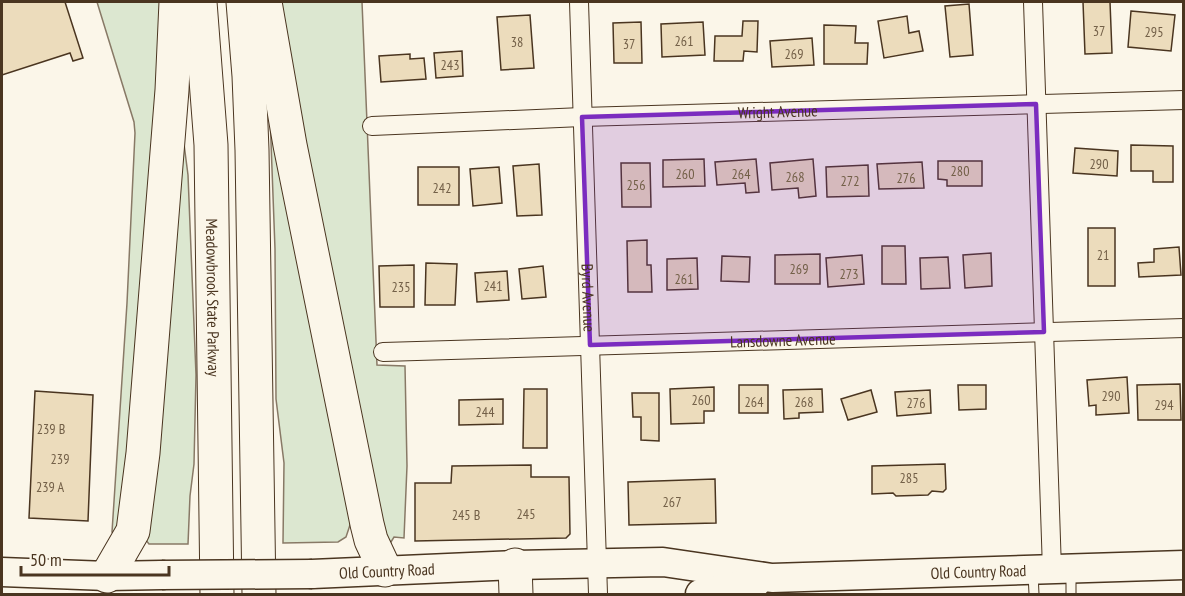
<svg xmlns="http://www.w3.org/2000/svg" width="1185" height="596" viewBox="0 0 1185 596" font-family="'PT Sans Narrow',sans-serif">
<rect width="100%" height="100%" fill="#fbf6e9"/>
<path fill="#dce7d0" stroke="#887966" stroke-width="1.5" d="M97,2H162V75L120,532H112L127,303L135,133L134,122Z
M274,2H362L377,365L405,366L407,466L404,538L394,537L391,542L384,538Z
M268,62L354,513L346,537L338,542L283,543L284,463L276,399L275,249Z
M180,113L188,175L196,375L194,464L190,496L188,544H149L145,539Z"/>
<path fill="#ecdcbc" stroke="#4a3520" stroke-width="1.5" d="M2,2H65L83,58L73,61L70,53L2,75Z
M1083,2H1110L1112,53L1085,54Z
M969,4L973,55L950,57L945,6Z
M1131,11L1175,15L1171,51L1128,47Z
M530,15L534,68L501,70L497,17Z
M907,16L909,33L919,31L923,51L884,58L878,21Z
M743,21H758L757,52L744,51L743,61H714L715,36H742Z
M641,22L642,63H614L613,23Z
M703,22L705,55L662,57L661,24Z
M824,25L856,26L855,43H868L867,64H824Z
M812,38L814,65L772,67L770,41Z
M462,51L463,76L436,78L434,53Z
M410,54V59L424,58L426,79L381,82L379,56Z
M1131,145L1173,146V182H1153V171H1131Z
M1075,148L1118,151L1117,176L1073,173Z
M704,159L705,186L663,187V160Z
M756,159L759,192L746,193L745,183L717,185L715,162Z
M813,159L816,196L799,198L798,188L772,190L770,163Z
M938,161H982V186H947V180L938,179Z
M922,162L924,188L879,189L877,164Z
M621,163H650L651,207H622Z
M539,164L542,215L517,216L513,166Z
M868,165L869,196L827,197L826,167Z
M418,167H459V205H418Z
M499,167L502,203L473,206L470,169Z
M1088,228H1115V286H1088Z
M647,240V265H651L652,292H628L627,241Z
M882,246H905L906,284H882Z
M1179,247L1181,275L1139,277L1138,263L1154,262V249Z
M991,253L992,286L965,288L963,255Z
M820,254V284H775V255Z
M862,255L864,284L828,287L826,258Z
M722,256L750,257L749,282L721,281Z
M948,257L950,288L921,289L920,258Z
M697,258L698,289L667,290V259Z
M426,263L457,264L455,305H425Z
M414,265V307H380L379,266Z
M543,266L546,297L522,299L519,269Z
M507,271L509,300L477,302L475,273Z
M1127,377L1129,413L1096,415V405L1089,406L1087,380Z
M1180,384L1181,420H1138L1137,385Z
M739,385H768V413H739Z
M958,385H986V409L959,410Z
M714,387V411H704V423L671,424L670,389Z
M524,389H547V448H523Z
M822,389L823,412L799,413V418L784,419L783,390Z
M871,390L877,412L848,420L841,399Z
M930,390L931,413L897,416L895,392Z
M35,391L93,395L88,521L29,518Z
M632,393H659V441L641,440V417H633Z
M503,399V424L459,425V400Z
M945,464L946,489L943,492L932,491L928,495L896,496L893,493L872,494V466Z
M531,465V477H569L570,534L566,538L415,541V483H451L452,466Z
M715,479L716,523L629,525L628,482Z"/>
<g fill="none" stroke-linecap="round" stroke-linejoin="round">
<g stroke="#4a3520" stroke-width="11">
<path id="lane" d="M1033,573L1034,594
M1071,594V573"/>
</g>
<g stroke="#4a3520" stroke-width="20">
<g id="street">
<path id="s1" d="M579,2L598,594"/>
<path d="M1033,2L1052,570"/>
<path id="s2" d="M372,126L582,117L1184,100"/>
<path id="s3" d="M383,352L1184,328"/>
</g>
</g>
<g stroke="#4a3520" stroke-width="31">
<g id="primary">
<path d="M2,572L107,576L162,575"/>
<path id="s4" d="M312,574L515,565L663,562L772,578L1184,565"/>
<path d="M700,594L757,582"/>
</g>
</g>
<g stroke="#4a3520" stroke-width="35">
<g id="highway">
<path id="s5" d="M200,2L211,145L217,594"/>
<path d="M243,2L249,76L252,150L259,594"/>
<path d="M265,2L290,145L367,524L371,540L385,570"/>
<path d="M515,565L516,594"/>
<path d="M107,576L133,531L143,453L172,90L176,2"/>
</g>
</g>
<use href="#lane" stroke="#fbf6e9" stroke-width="9"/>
<use href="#street" stroke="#fbf6e9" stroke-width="18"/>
<use href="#primary" stroke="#fbf6e9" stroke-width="28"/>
<use href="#highway" stroke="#fbf6e9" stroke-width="33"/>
<g stroke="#4a3520" stroke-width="31" stroke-linecap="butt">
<path id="primary-bridge" d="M162,575L312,574"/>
</g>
<use href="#primary-bridge" stroke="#fbf6e9" stroke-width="28"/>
</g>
<path fill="#7b2cbf" fill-opacity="0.2" stroke="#7b2cbf" stroke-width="4.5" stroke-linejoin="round" d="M1036,104L1044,332L590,345L582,117Z"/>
<g text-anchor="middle" stroke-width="4.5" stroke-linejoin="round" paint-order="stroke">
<g font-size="14" fill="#725f47">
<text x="1099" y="36">37</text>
<text x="1154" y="37">295</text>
<text x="684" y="46">261</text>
<text x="517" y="47">38</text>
<text x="629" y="49">37</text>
<text x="794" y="59">269</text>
<text x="450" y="70">243</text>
<text x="1099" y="169">290</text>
<text x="960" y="176">280</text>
<text x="685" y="179">260</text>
<text x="741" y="179">264</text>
<text x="795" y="182">268</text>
<text x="906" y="183">276</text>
<text x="850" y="186">272</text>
<text x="636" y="190">256</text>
<text x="442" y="193">242</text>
<text x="1103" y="260">21</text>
<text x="799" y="274">269</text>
<text x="849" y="279">273</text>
<text x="684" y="284">261</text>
<text x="493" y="291">241</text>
<text x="401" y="292">235</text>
<text x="1111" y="401">290</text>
<text x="701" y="405">260</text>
<text x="754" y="407">264</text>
<text x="804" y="407">268</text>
<text x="916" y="408">276</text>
<text x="1164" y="410">294</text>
<text x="485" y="417">244</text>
<text x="51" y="434">239 B</text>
<text x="60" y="464">239</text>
<text x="909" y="483">285</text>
<text x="50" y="492">239 A</text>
<text x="672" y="507">267</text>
<text x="526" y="519">245</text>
<text x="466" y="520">245 B</text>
</g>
<g font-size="16" fill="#4a3520" stroke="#fbf6e9">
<text dy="6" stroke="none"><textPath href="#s2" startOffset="406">Wright Avenue</textPath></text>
<text dy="6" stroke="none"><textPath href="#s5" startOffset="296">Meadowbrook State Parkway</textPath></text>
<text dy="6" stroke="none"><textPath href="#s1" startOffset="296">Byrd Avenue</textPath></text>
<text dy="6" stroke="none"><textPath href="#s3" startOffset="400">Lansdowne Avenue</textPath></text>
<text dy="6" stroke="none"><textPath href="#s4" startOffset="75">Old Country Road</textPath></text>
<text dy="6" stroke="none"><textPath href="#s4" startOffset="668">Old Country Road</textPath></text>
</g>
</g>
<rect width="1185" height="596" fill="none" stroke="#4a3520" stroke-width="6"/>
<path d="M21 566v9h148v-9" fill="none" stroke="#4a3520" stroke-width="3"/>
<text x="30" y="566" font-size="18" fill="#4a3520" stroke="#fbf6e9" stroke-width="4.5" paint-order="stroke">50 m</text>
</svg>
